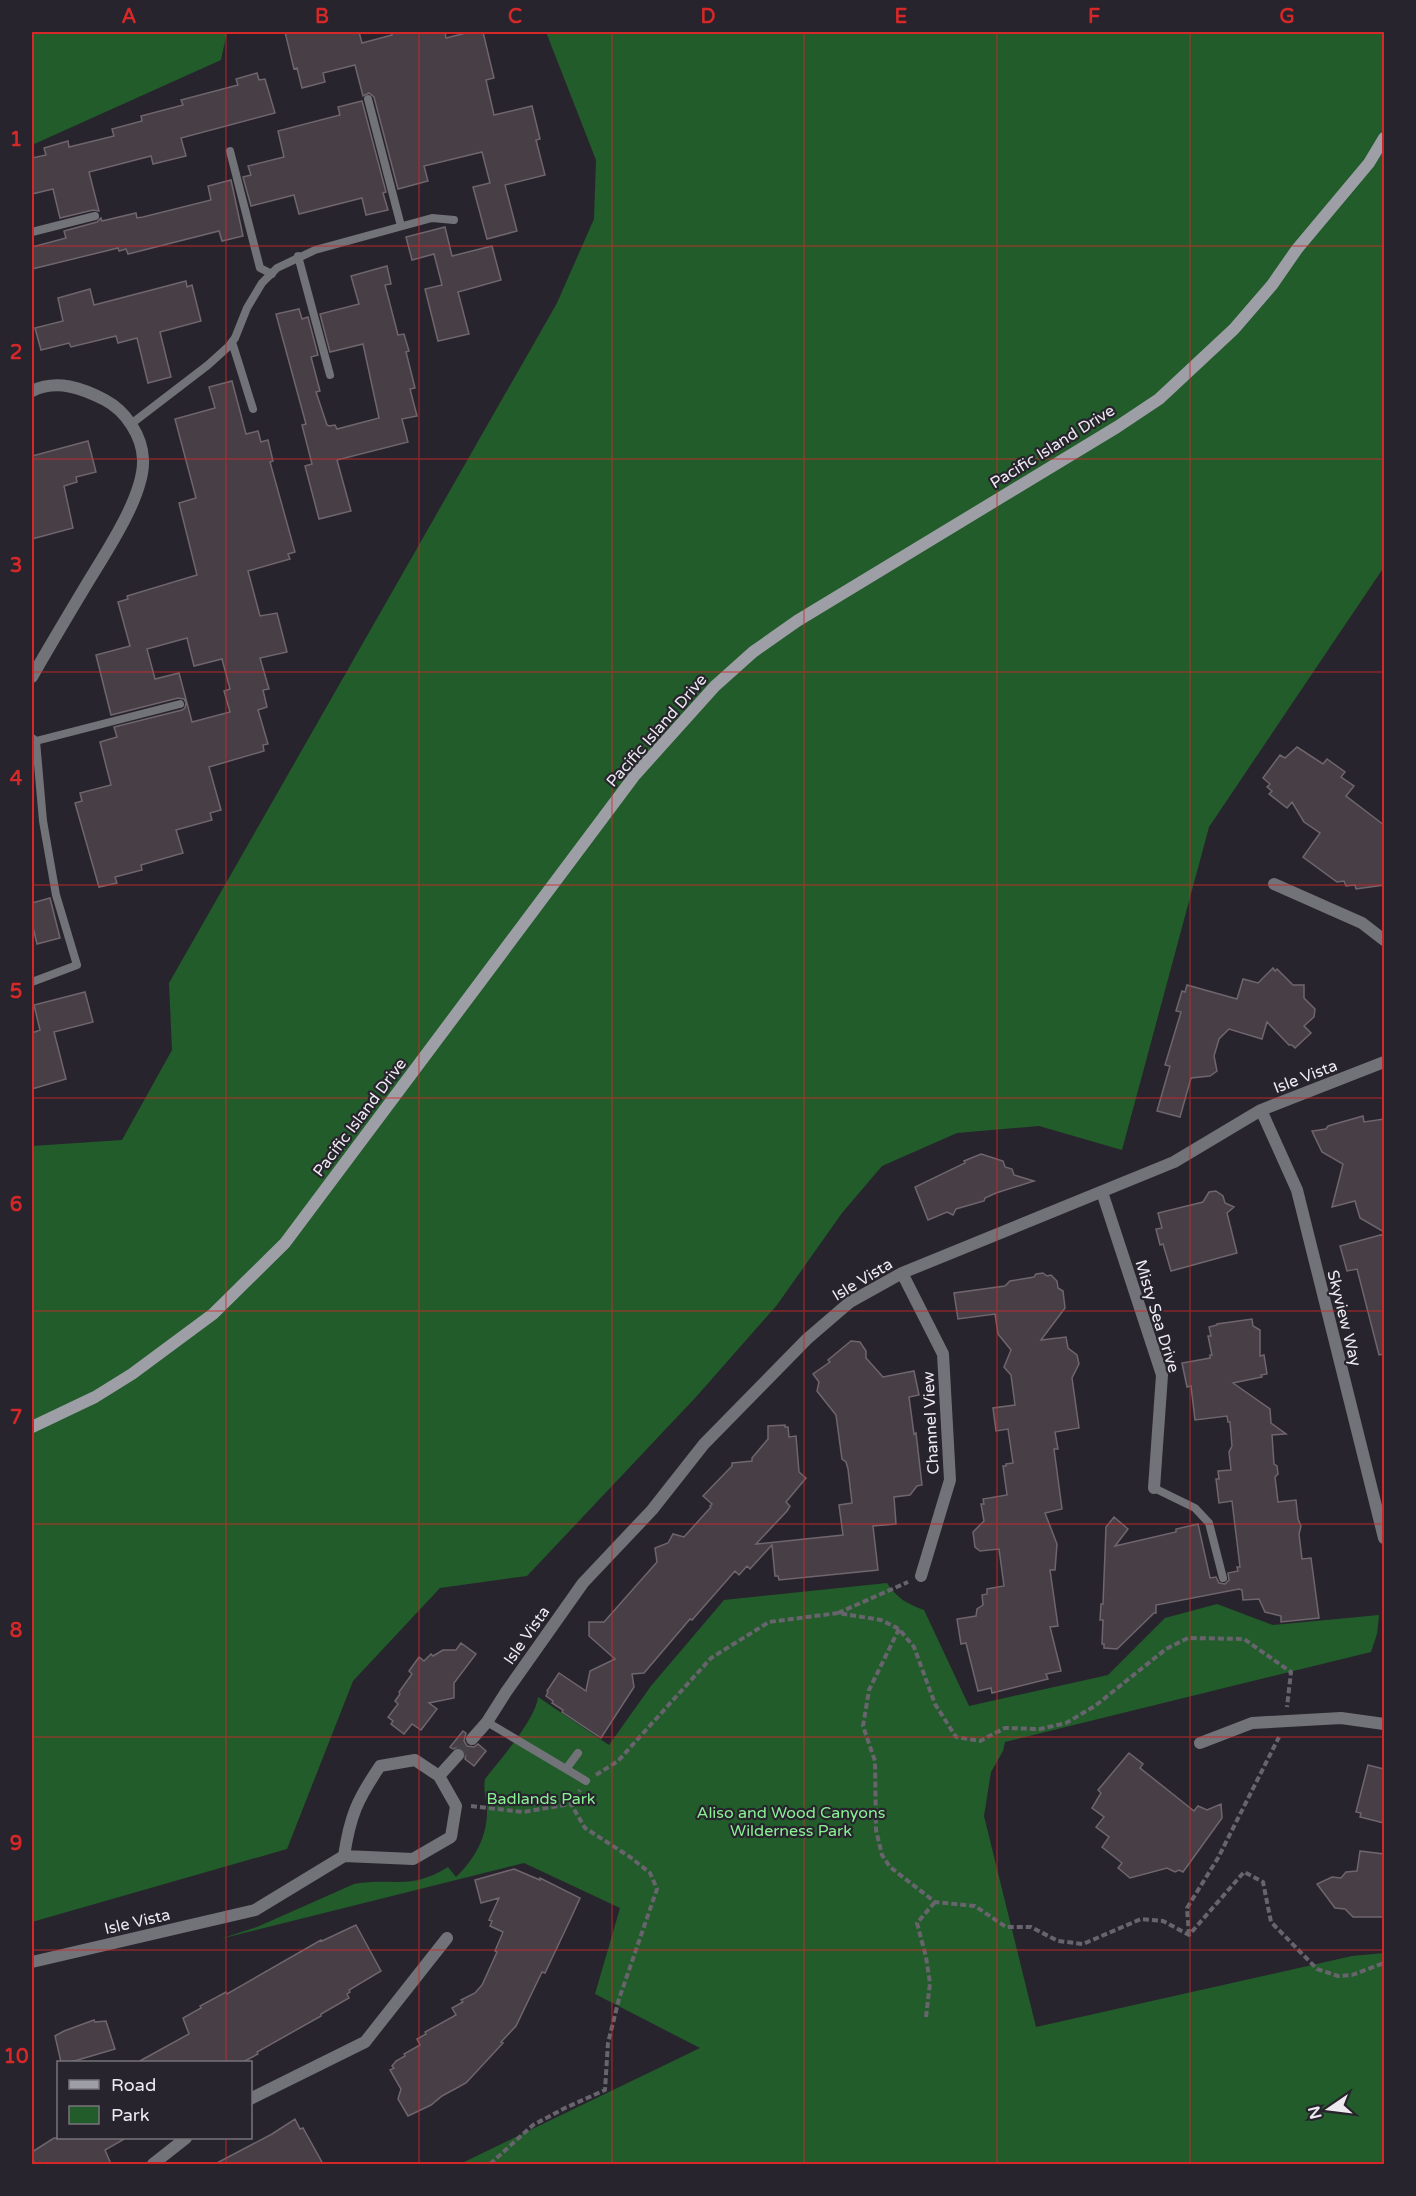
<svg xmlns="http://www.w3.org/2000/svg" width="1416" height="2196" viewBox="0 0 1416 2196" font-family="'Varela Round',sans-serif">
<rect width="100%" height="100%" fill="#28242d"/>
<path fill="#215c2a" d="M32,32H227L221,60L32,145Z
M546,32H1384V567L1209,827L1122,1150L1039,1126L957,1133L882,1166L842,1213L777,1305L696,1397L527,1576L440,1588L353,1681L287,1849L32,1922V1146L122,1140L172,1050L169,983L557,303L594,219L596,160Z
M887,1583C897,1598 907,1604 924,1610L969,1706L1108,1675L1165,1618L1217,1604L1273,1625L1379,1615L1377,1634L1371,1652L1005,1742L1003,1751L991,1772L984,1816L1036,2027L1352,1956L1384,1953V2164H460L700,2048L595,1994L620,1908L524,1863L220,1939L257,1927L354,1884C393,1877 410,1891 448,1867L456,1877C475,1859 488,1836 487,1808C486,1798 483,1790 485,1779C499,1761 536,1719 538,1697L609,1745L651,1686L724,1600Z"/>
<path fill="#473e46" stroke="#6f656d" stroke-width="1.5" fill-rule="evenodd" d="M285,32H359L362,43L392,35L391,32H445L446,38L470,32H483L494,78L486,80L494,115L532,106L540,139L536,140L545,175L505,185L517,231L487,239L473,187L490,183L482,152L424,166L428,181L398,189L374,97L369,93L363,96L355,65L323,73L325,82L302,88L297,68L294,69Z
M257,73L259,80L265,79L275,113L181,138L186,156L153,164L151,156L89,172L99,211L93,210L60,218L53,189L32,194V158L46,155L44,148L68,141L69,147L114,136L112,129L142,121L141,116L183,105L181,100L238,85L236,79Z
M362,101L386,192L383,193L388,210L366,215L362,198L299,214L294,195L251,206L243,177L251,175L248,166L284,157L278,131L340,115L338,107Z
M231,180L243,236L222,241L219,231L128,254L126,249L119,251L118,248L32,269V247L66,238L64,231L97,222L101,218L102,221L136,213L137,218L143,217L211,200L208,186Z
M445,227L452,256L492,246L501,280L458,292L469,334L438,341L425,289L442,285L434,254L412,260L406,237Z
M387,266L391,284L385,285L398,335L404,334L409,351L406,352L415,388L410,389L417,416L402,419L408,442L337,460L351,511L319,519L305,466L312,464L302,425L306,424L276,314L299,309L302,319L308,317L318,355L311,357L320,391L316,392L327,425L329,426L335,425L337,429L379,418L363,344L330,352L320,314L359,304L351,276Z
M186,281L187,287L192,285L201,321L160,332L171,377L148,383L137,338L118,343L116,336L71,347L69,343L41,350L35,328L63,321L58,298L90,289L94,305Z
M232,381L246,434L258,431L261,442L268,440L273,461L270,462L295,552L288,554L290,559L248,571L260,616L277,613L287,652L260,658L269,689L263,690L267,707L258,710L268,744L263,745L264,751L209,767L221,810L210,813L212,820L176,830L183,853L141,865L142,870L115,877L117,883L99,887L75,803L82,801L80,793L111,785L100,742L117,737L114,727L182,710L185,708L186,703L184,699L178,698L111,715L96,655L130,646L118,602L128,599L127,596L197,575L179,503L196,498L175,419L215,408L209,387ZM187,638L194,666L222,659L230,689L224,691L230,712L192,722L179,673L155,679L147,649Z
M88,441L96,472L76,477L77,482L64,486L73,528L32,539V456Z
M1297,747L1323,764L1327,759L1345,772L1341,777L1354,786L1346,796L1384,825V885L1356,889L1355,885L1346,886L1344,881L1337,882L1303,857L1320,833L1304,822L1292,802L1287,808L1269,794L1272,791L1267,787L1270,784L1263,778L1280,755L1285,758Z
M50,898L60,938L37,944L32,923V903Z
M1273,968L1275,971L1277,969L1293,985H1304V998L1315,1009L1314,1017L1304,1026L1311,1033L1295,1048L1292,1045H1289L1267,1022L1262,1039L1229,1029L1219,1039L1214,1056L1217,1071L1210,1076L1191,1078L1180,1117L1157,1111L1170,1066L1165,1065L1181,1012L1176,1011L1182,991L1185,992L1187,985L1237,999L1243,979L1258,983Z
M85,992L93,1022L54,1032L66,1079L32,1089V1033L40,1030L34,1005Z
M1363,1116L1364,1122L1384,1119V1232L1360,1218L1355,1201L1332,1207L1343,1164L1322,1152L1312,1131L1326,1129L1328,1126Z
M981,1154L1003,1161L1005,1167L1012,1169L1014,1175L1034,1181L996,1193L985,1198L984,1201L956,1209L953,1215L947,1212L928,1220L915,1187L965,1163L964,1161Z
M1216,1191L1223,1196L1225,1203L1234,1207L1227,1213L1237,1253L1171,1271L1163,1244L1160,1245L1156,1229L1162,1228L1158,1213L1203,1202L1209,1192Z
M1384,1234V1354L1379,1355L1357,1269L1347,1271L1340,1246Z
M1043,1273L1047,1276L1051,1275L1057,1281L1058,1288L1063,1291L1065,1308L1041,1340L1066,1337L1068,1348L1077,1355L1079,1364L1072,1378L1079,1428L1055,1432L1058,1449H1054L1062,1509L1045,1513L1057,1544L1055,1570H1050L1058,1626L1050,1627L1061,1671L1046,1674L1048,1679L992,1693L991,1688L978,1691L966,1643L961,1644L957,1619L976,1616L977,1609L983,1605L982,1595L987,1594V1589L1004,1586L999,1549L980,1551L975,1547L973,1532L984,1521L981,1504H984L983,1499L1007,1495L1003,1466H1006V1464L1013,1463L1008,1429L996,1431L993,1408L1015,1405L1011,1375L1004,1367L1011,1350L998,1334L995,1314L958,1319L954,1293L1005,1286L1010,1281L1034,1277L1036,1274Z
M1252,1319L1253,1326L1260,1330V1356L1264,1355L1267,1374L1261,1375L1262,1377L1233,1383L1270,1409L1271,1423L1286,1434L1272,1435L1274,1464L1277,1466L1278,1474L1275,1477L1278,1502L1296,1500L1298,1519L1301,1526L1299,1534L1302,1559L1311,1558L1319,1618L1281,1622V1616L1265,1612L1259,1599L1243,1600L1242,1590L1239,1589L1156,1605V1613H1154L1117,1649L1104,1648V1644H1102L1103,1620H1100L1101,1604H1103L1106,1527L1114,1517L1128,1529L1115,1546L1176,1532V1529L1198,1524L1210,1578L1216,1577L1219,1583L1225,1584L1229,1580L1228,1573L1238,1571L1237,1567H1240L1232,1501L1219,1503L1216,1479H1219L1218,1471L1231,1470L1229,1452L1232,1446L1230,1422H1228L1227,1416L1195,1420L1191,1386L1187,1387L1182,1363L1210,1358V1355H1212L1208,1336H1211L1209,1327L1217,1325V1324Z
M851,1341L860,1342L866,1351V1358L883,1377L914,1371L919,1395L909,1397L914,1434L916,1433L922,1485L917,1486L910,1495L894,1497L896,1524L873,1526L878,1570L779,1580L778,1576H775L772,1545L750,1569L747,1566L739,1575L735,1571L692,1620L690,1619L644,1673L632,1674L634,1687L601,1738L562,1712L563,1710L552,1703L553,1701L546,1696L548,1692L547,1691L559,1673L586,1691L590,1671L615,1659L589,1636V1622H604L657,1562L655,1548L668,1543L673,1534L684,1537L711,1507L710,1506L712,1504L703,1496L732,1466V1463L752,1461V1458L768,1439V1426L785,1425V1427H788L789,1437L796,1436L799,1472L806,1478L786,1502L790,1506L787,1511L756,1544L843,1535L839,1505L852,1503L848,1469L846,1462L842,1459L836,1415L817,1391L819,1382L813,1374L830,1362L828,1360Z
M461,1643L476,1654L454,1683V1698L429,1703L437,1709L421,1730L412,1724L404,1734L391,1724L393,1721L388,1717L398,1704L395,1701L400,1694L399,1692L412,1674L409,1671L419,1657L424,1661L431,1654L433,1656L443,1650H456Z
M463,1731L466,1733L464,1741L467,1746L474,1747L478,1744L486,1751L474,1766L465,1759L466,1753L463,1749L459,1747L453,1749L450,1747Z
M1129,1753L1143,1764L1140,1768L1194,1811L1198,1806L1207,1810L1221,1804L1222,1818L1183,1872L1179,1870L1175,1872L1167,1868L1130,1878L1118,1868L1122,1863L1102,1847L1109,1837L1096,1827L1104,1817L1092,1808L1101,1793L1098,1790Z
M1368,1765L1384,1769V1823L1360,1817L1361,1813L1356,1812Z
M1360,1851L1384,1854V1917H1353L1345,1909L1335,1908L1317,1884L1332,1877L1341,1878L1346,1872L1357,1871Z
M514,1869L540,1880V1878L580,1898L571,1918L545,1973L542,1972L516,2026L501,2042L503,2043L466,2083L442,2096L431,2105L408,2116L398,2099L401,2089L390,2070L394,2068L392,2066L396,2061L405,2056L404,2054L420,2045L417,2039L426,2034L425,2032L456,2015L452,2008L463,2002L461,2000L475,1993L482,1985L497,1952L495,1951L503,1932L490,1926L492,1921L489,1920L499,1898L481,1903L475,1880Z
M356,1925L381,1971L349,1990L350,1992L347,1994L349,1998L321,2014V2016L257,2052L258,2054L243,2062H138L189,2034L183,2018L201,2008L200,2006L226,1992L227,1994L321,1940L322,1941Z
M94,2020L95,2022L106,2021L115,2049L71,2062H61L55,2036L64,2031Z
M295,2119L300,2129L303,2128L323,2164H215L272,2134Z
M54,2138H126L105,2150L111,2164H35L32,2158V2152Z"/>
<g fill="none" stroke-linecap="round" stroke-linejoin="round">
<path stroke="#46424a" stroke-width="12" stroke-dasharray="12 6" stroke-linecap="butt" d="M458,1755L472,1739"/>
<path stroke="#68646d" stroke-width="4" stroke-dasharray="6 3" stroke-linecap="butt" d="M838,1613L908,1582
M899,1629L869,1690L863,1726L875,1761L876,1830L882,1855L890,1867L935,1902L975,1906L1006,1927H1031L1058,1941L1083,1944L1141,1919L1163,1921L1189,1935L1244,1872L1263,1882L1271,1922L1317,1969L1338,1976L1352,1975L1384,1963
M596,1775L618,1761L711,1658L769,1622L838,1613L881,1620L899,1629L914,1647L935,1704L956,1737L980,1741L1005,1728L1040,1729L1066,1723L1095,1706L1166,1649L1188,1638L1244,1639L1291,1672L1287,1707
M471,1806L523,1812L571,1804
M1189,1935L1187,1908L1218,1858L1279,1737
M926,2017L930,1983L926,1957L917,1923L935,1902
M490,2164L533,2125L565,2108L605,2090L608,2043L619,1999L657,1889L650,1873L630,1857L585,1828L571,1804L580,1790"/>
<path stroke="#727378" stroke-width="8" d="M368,99L401,226
M230,151L260,268L272,274
M32,232L95,216
M298,256L330,375
M232,342L253,409
M131,424L208,365L229,346L235,338L247,308L262,283L277,268L315,250L432,218L454,220
M32,738L36,741L43,821L56,895L77,965L32,982
M36,741L180,704
M1154,1488L1195,1508L1209,1523L1223,1578
M487,1722L566,1769L578,1753
M566,1769L586,1781"/>
<path stroke="#727378" stroke-width="12" d="M1274,884L1362,923L1384,940
M1261,1110L1297,1190L1384,1538
M1102,1192L1162,1375L1154,1488
M902,1273L943,1354L950,1480L921,1576
M472,1739L487,1722L506,1692L583,1583L652,1510L704,1444L807,1339L850,1302L902,1273L1174,1162L1261,1110L1384,1062
M1200,1743L1252,1723L1341,1718L1384,1724
M439,1776L458,1755
M32,1962L255,1910L344,1856L413,1859L451,1837L456,1806L439,1776L415,1760L380,1766C357,1800 350,1816 344,1856
M250,2099L365,2042L447,1938
M153,2164L186,2138"/>
<path stroke="#727378" stroke-width="12" d="M32,391C57,379 82,388 105,400C126,411 142,436 143,459C145,496 104,555 85,587C67,617 49,647 32,677"/>
<path stroke="#9e9ea7" stroke-width="12" d="M32,1427L95,1397L132,1374L213,1314L285,1243L635,775L715,686L753,652L797,621L1117,427L1159,399L1234,329L1272,285L1297,249L1369,163L1384,138"/>
</g>
<path fill="none" stroke="#d62828" stroke-width="1.5" stroke-opacity="0.55" d="M226,32V2062M419,32V2164M612,32V2164M804,32V2164M997,32V2164M1190,32V2164M32,246H1384M32,459H1384M32,672H1384M32,885H1384M32,1098H1384M32,1311H1384M32,1524H1384M32,1737H1384M32,1950H1384M226,2138V2164"/>
<g text-anchor="middle" stroke-width="4.5" stroke-linejoin="round" paint-order="stroke">
<g font-size="16" fill="#edeaf1" stroke="#28242d">
<text transform="translate(1052 446) rotate(-32)" y="6">Pacific Island Drive</text>
<text transform="translate(656 730) rotate(-49)" y="6">Pacific Island Drive</text>
<text transform="translate(1305 1076) rotate(-21)" y="6">Isle Vista</text>
<text transform="translate(359 1117) rotate(-53)" y="6">Pacific Island Drive</text>
<text transform="translate(862 1279) rotate(-31)" y="6">Isle Vista</text>
<text transform="translate(1158 1316) rotate(73)" y="6">Misty Sea Drive</text>
<text transform="translate(1345 1318) rotate(76)" y="6">Skyview Way</text>
<text transform="translate(930 1423) rotate(-93)" y="6">Channel View</text>
<text transform="translate(526 1635) rotate(-55)" y="6">Isle Vista</text>
<text transform="translate(137 1921) rotate(-13)" y="6">Isle Vista</text>
</g>
<g font-size="16" fill="#89f094" stroke="#28242d">
<text x="541" y="1804">Badlands Park</text>
<text x="791" y="1818">Aliso and Wood Canyons<tspan x="791" dy="18">Wilderness Park</tspan></text>
</g>
</g>
<rect width="1416" height="2196" fill="none" stroke="#28242d" stroke-width="66"/>
<rect x="57" y="2061" width="195" height="78" fill="#28242d" stroke="#77737b" stroke-width="1.5"/>
<rect x="69" y="2080" width="30" height="9" fill="#9e9ea7" stroke="#77737b" stroke-width="1.5"/>
<text x="111" y="2091" font-size="18" fill="#edeaf1">Road</text>
<rect x="69" y="2106" width="30" height="18" fill="#215c2a" stroke="#77737b" stroke-width="1.5"/>
<text x="111" y="2121" font-size="18" fill="#edeaf1">Park</text>
<g transform="translate(1329 2109) rotate(256)" stroke="#28242d" stroke-width="4.5" paint-order="stroke">
<path d="M0-4.5L10 22L0 15L-10 22Z" fill="#edeaf1"/>
<text y="-9" font-size="16" font-weight="bold" text-anchor="middle" fill="#edeaf1">N</text>
</g>
<rect x="33" y="33" width="1350" height="2130" fill="none" stroke="#d62828" stroke-width="2"/>
<g font-size="20" text-anchor="middle" font-weight="bold" fill="#d62828">
<text x="129" y="23">A</text>
<text x="322" y="23">B</text>
<text x="515" y="23">C</text>
<text x="708" y="23">D</text>
<text x="901" y="23">E</text>
<text x="1094" y="23">F</text>
<text x="1287" y="23">G</text>
<text x="16" y="146">1</text>
<text x="16" y="359">2</text>
<text x="16" y="572">3</text>
<text x="16" y="785">4</text>
<text x="16" y="998">5</text>
<text x="16" y="1211">6</text>
<text x="16" y="1424">7</text>
<text x="16" y="1637">8</text>
<text x="16" y="1850">9</text>
<text x="16" y="2063">10</text>
</g>
</svg>
